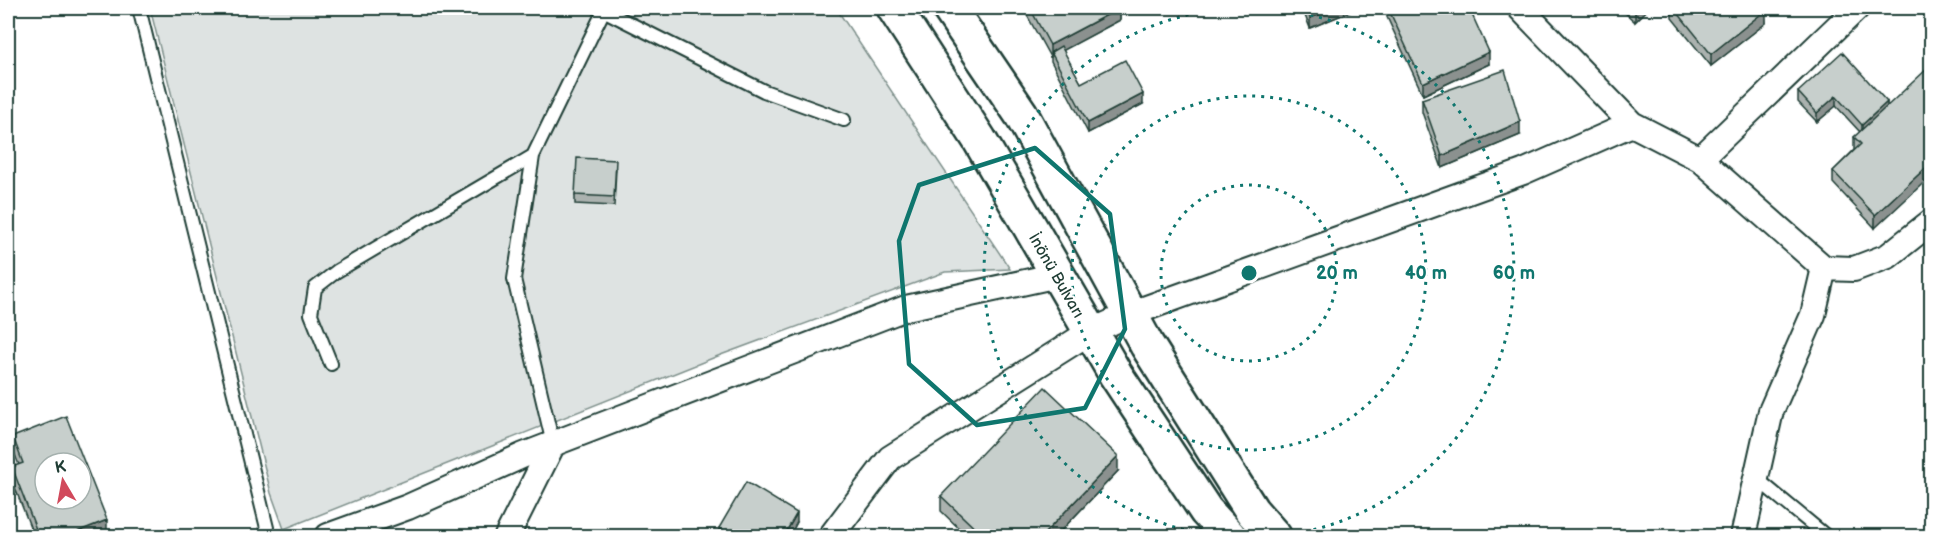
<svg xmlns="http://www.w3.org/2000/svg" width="1939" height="544" viewBox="0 0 1939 544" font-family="'Balsamiq Sans',sans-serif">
<rect width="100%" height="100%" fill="#fff"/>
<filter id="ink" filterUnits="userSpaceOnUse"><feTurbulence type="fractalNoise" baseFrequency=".0167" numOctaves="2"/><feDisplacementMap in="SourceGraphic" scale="12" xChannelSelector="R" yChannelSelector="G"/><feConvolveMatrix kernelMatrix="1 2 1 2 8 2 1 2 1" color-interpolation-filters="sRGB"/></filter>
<g filter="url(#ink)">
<path fill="#dee3e2" stroke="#7e908b" stroke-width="1.5" d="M150,8H836L1010,269L945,272L718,356L284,529L271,493Z"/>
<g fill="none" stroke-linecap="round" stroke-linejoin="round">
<g stroke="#1f3d34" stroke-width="16">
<path id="lane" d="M139,8L269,536
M603,10L764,91L844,120
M331,364L311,314L315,288L337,271L533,156
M553,444L514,279L533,156L605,8
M1756,478L1826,536"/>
</g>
<g stroke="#1f3d34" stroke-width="28">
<path id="street" d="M1520,8L1632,124
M1700,159L1857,8
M328,536L408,507L524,455L906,308L1058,275
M507,536L553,444
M831,536L890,458L1090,332L1130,314L1523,172L1632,124L1700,159L1824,268L1854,269L1888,256L1932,221
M1743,536L1771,411L1813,315L1824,268"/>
</g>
<g stroke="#1f3d34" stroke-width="38">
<path id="secondary" d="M894,8L979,139L1116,375L1206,511L1229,536
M949,8L1021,114L1147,345L1252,511L1274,536"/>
</g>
<use href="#lane" stroke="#fff" stroke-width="12"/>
<use href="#street" stroke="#fff" stroke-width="24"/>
<use href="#secondary" stroke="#fff" stroke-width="33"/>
</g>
<path fill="#abb2af" stroke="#1f3d34" stroke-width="1.5" d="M1023,8H1120V20L1063,50L1081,83L1143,104L1088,133L1051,61V57H1050Z
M1302,8H1359L1310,28Z
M1387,8H1469L1489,64L1423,95L1387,17Z
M1620,8H1649L1635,22Z
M1672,8H1764L1766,23L1711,66L1672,18Z
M1798,92L1887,102L1875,228L1833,183V171L1854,150V137L1860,132L1836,106L1817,122L1798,102Z
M1422,99L1520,135L1442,168L1422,112Z
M616,169L614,206L575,204V195Z
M13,437L107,532L97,537H34L12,480V467L19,465L13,450Z
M1118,471L1055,537H968L941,511V496Z
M797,522L789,537H719V528Z"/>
<path fill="#8b918f" stroke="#1f3d34" stroke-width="1.5" d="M1120,8V20L1053,56L1051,52V57H1050V45Z
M1337,8H1359L1310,28V18Z
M1636,8H1649L1635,22V9Z
M1766,10V23L1711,66V54Z
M1489,52V64L1423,95V83Z
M1143,94V104L1088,133V123Z
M1836,96V106L1817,122V113Z
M1887,102V112L1862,134V125Z
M1520,122V135L1442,168V156Z
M1932,162V175L1875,228V215Z
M1118,456V471L1055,537H1041Z
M797,513V522L789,537H783Z
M107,520V532L97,537H64Z"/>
<path fill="#c7cfcc" stroke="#1f3d34" stroke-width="1.5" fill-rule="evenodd" d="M1030,8H1120L1050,45Z
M1306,8H1337L1310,18Z
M1388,8H1469L1489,52L1423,83Z
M1674,8H1764L1766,10L1711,54Z
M1061,46L1081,83L1125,60L1143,94L1088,123L1051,52Z
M1842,52L1887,102L1862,125L1836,96L1817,113L1798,92Z
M1928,68L1932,72V162L1875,215L1833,171L1861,144L1854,137Z
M1505,70L1520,122L1442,156L1422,99Z
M577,158L616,160L614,197L575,195Z
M1045,387L1118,456L1041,537H984L941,496Z
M66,416L107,520L64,537H39L12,467L23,463L13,437ZM45,463H81V499H45Z
M746,482L797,513L783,537H733L719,528Z"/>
</g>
<path fill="none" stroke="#0f766e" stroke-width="4.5" stroke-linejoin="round" d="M1035,148L1110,214L1125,329L1085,408L977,425L909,364L899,241L919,185Z"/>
<g fill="none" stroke="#0f766e" stroke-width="3" stroke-dasharray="3 6">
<circle cx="1249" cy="273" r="88"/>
<circle cx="1249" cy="273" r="177"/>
<path d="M1219 536A265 265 0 1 1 1279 536"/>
</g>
<g text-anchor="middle" stroke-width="4.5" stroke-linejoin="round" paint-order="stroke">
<g font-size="16" fill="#1f3d34" stroke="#fff">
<text transform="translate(1057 275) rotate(60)" y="6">İnönü Bulvarı</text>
</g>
</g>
<circle cx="1249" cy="273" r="9" fill="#0f766e" stroke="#fff" stroke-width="3"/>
<g font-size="18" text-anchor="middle" font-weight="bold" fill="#0f766e" stroke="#fff" stroke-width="4.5" stroke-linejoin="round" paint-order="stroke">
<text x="1337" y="279">20 m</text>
<text x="1426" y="279">40 m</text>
<text x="1514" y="279">60 m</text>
</g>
<rect width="1939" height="544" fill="none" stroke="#fff" stroke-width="30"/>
<rect x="15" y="15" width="1909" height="514" fill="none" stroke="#1f3d34" stroke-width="2" filter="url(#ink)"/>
<g transform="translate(63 481) rotate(350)"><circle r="28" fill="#ffffff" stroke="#a5b1ae" stroke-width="1.5"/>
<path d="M0-4.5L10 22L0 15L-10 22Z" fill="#d1495b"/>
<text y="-9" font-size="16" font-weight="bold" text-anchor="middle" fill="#1f3d34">K</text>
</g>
</svg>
